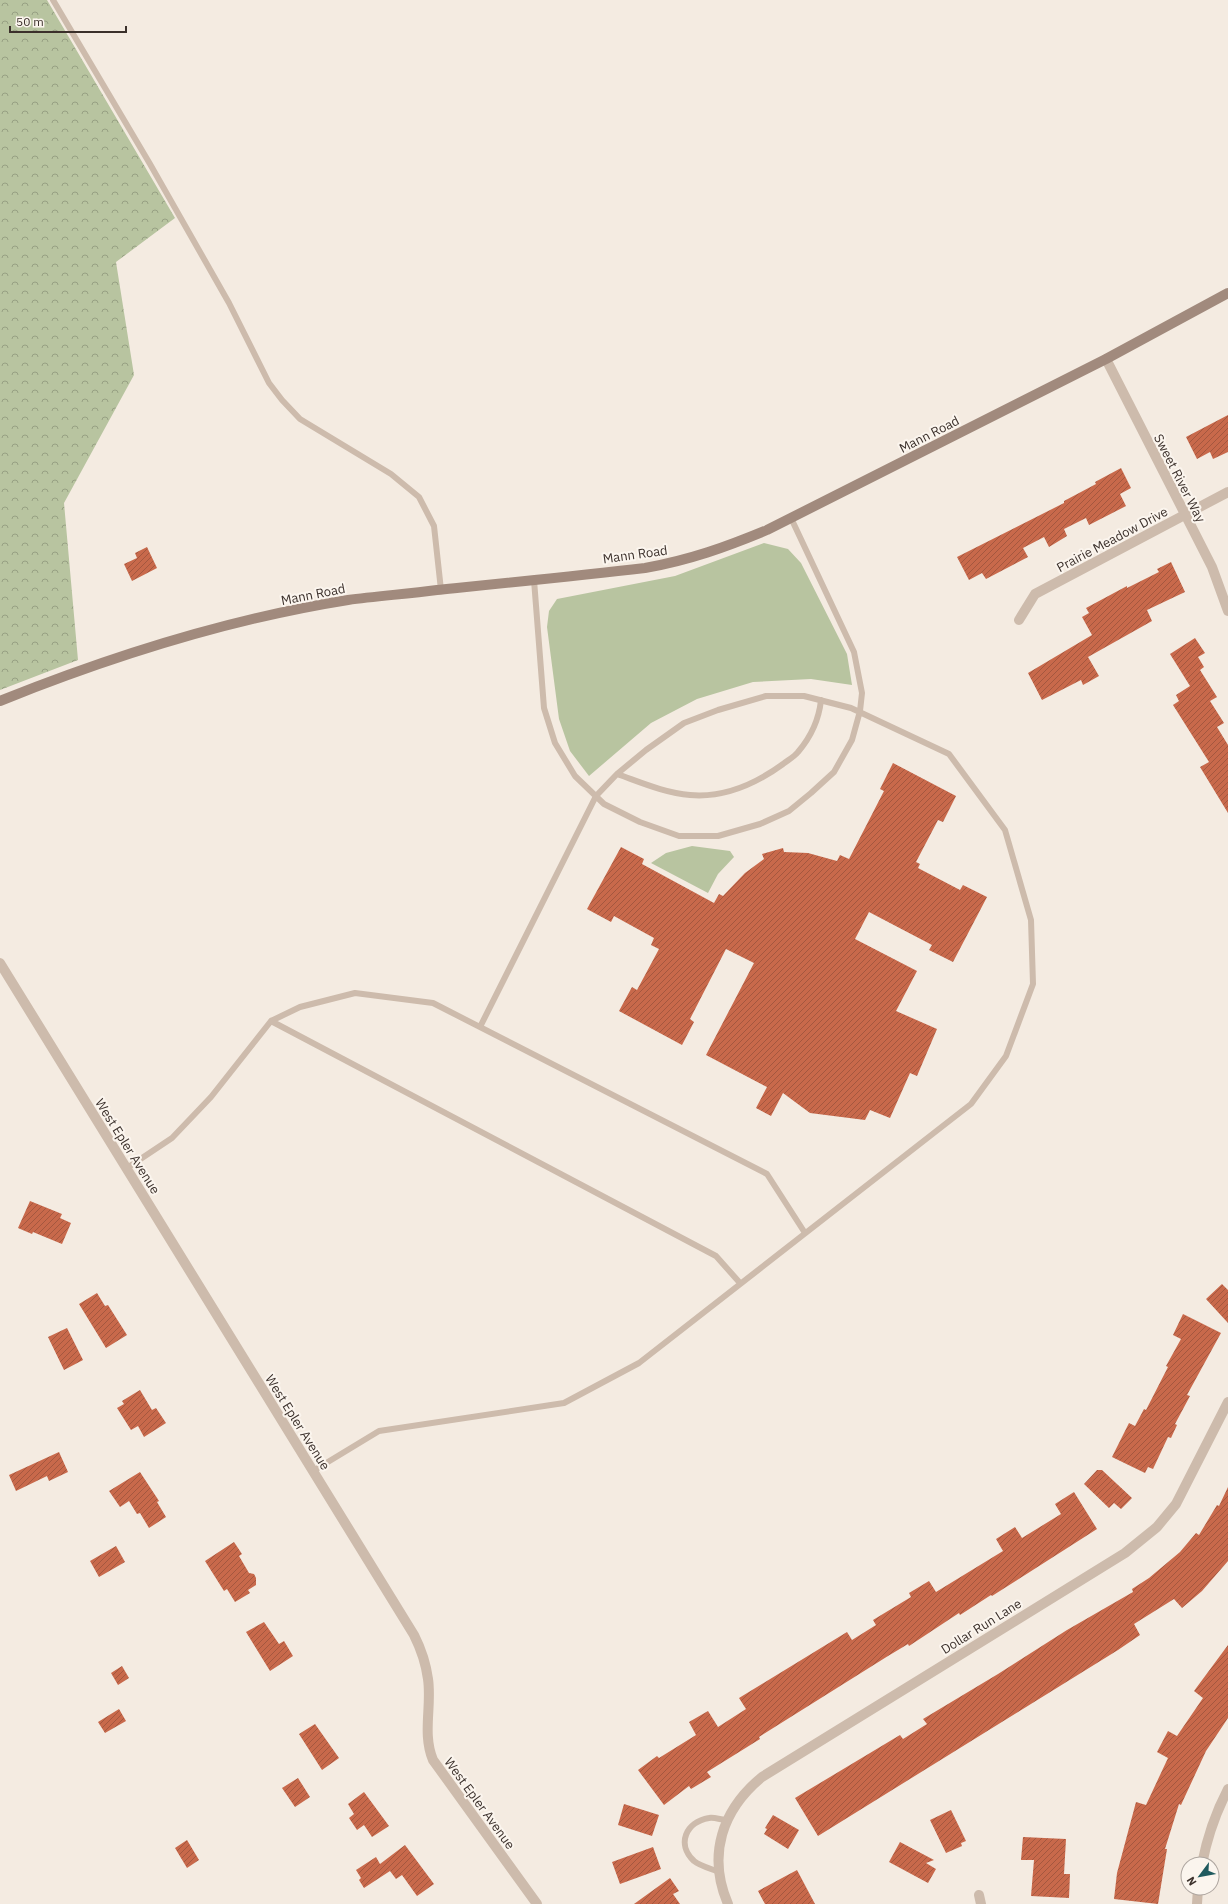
<svg xmlns="http://www.w3.org/2000/svg" width="1228" height="1904" viewBox="0 0 1228 1904" font-family="'IBM Plex Sans',sans-serif">
<defs>
<pattern id="forest-crowns" width="20" height="18" patternUnits="userSpaceOnUse"><rect width="20" height="18" fill="#b8c4a0"/><path d="M2 6a3 3 0 1 1 6 0M12 15a3 3 0 1 1 6 0" fill="none" stroke="#97a083"/></pattern>
<pattern id="building-hatch" width="6" height="6" patternUnits="userSpaceOnUse"><rect width="6" height="6" fill="#c8694b"/><path d="M-1 1l2-2M0 6l6-6M5 7l2-2" fill="none" stroke="#a4573f"/></pattern>
</defs>
<rect width="100%" height="100%" fill="#f4ebe1"/>
<path fill="#b8c4a0" d="M764,543L788,549L801,563L847,654L852,685L811,679L753,682L697,699L651,723L589,776L570,751L559,719L547,627L549,611L557,599L675,576Z
M692,846L730,851L734,857L718,874L708,893L651,863L666,853Z"/>
<path fill="url(#forest-crowns)" d="M0,0H47L175,218L116,262L134,375L64,503L78,660L0,690Z"/>
<path fill="url(#building-hatch)" d="M1228,415V452L1213,459L1210,452L1197,459L1186,437Z
M1121,468L1131,488L1120,494L1126,506L1089,525L1086,518L1064,529L1067,536L1049,547L1044,537L1023,548L1028,557L986,579L982,573L969,580L957,557L1064,503V501L1096,484L1095,482Z
M147,547L157,568L132,581L124,564L137,558L135,553Z
M1171,562L1185,592L1147,610L1152,621L1088,657L1099,676L1083,685L1081,680L1042,700L1028,673L1092,635L1082,617L1089,613L1086,608L1127,586V588L1159,572L1157,569Z
M1195,638L1205,653L1198,657L1204,667L1200,670L1217,697L1210,701L1224,723L1217,727L1228,745V813L1200,767L1209,762L1173,705L1179,701L1176,695L1190,686L1170,654Z
M893,763L956,796L943,822L938,820L916,862L920,864L918,868L960,890L963,885L987,897L953,962L929,950L932,945L869,912L855,939L917,971L896,1011L937,1029L917,1076L910,1073L890,1118L870,1110L865,1120L810,1113L783,1093L771,1116L756,1108L767,1087L706,1055L754,963L726,949L690,1019L694,1022L682,1045L619,1011L632,987L637,990L659,949L651,945L654,938L614,916L611,922L587,909L621,847L644,859L642,864L714,903L719,894L723,896L745,873L764,859L762,854L783,848L784,852L808,853L837,861L840,855L849,859L884,791L880,789Z
M30,1201L62,1214L60,1218L71,1223L62,1244L33,1232L32,1234L18,1228Z
M1222,1284L1228,1290V1323L1206,1299Z
M97,1293L105,1306L108,1305L127,1335L106,1348L79,1304Z
M1183,1314L1221,1333L1187,1395L1190,1396L1175,1424L1177,1425L1171,1438L1168,1437L1153,1469L1148,1467L1145,1473L1112,1457L1129,1423L1135,1426L1144,1409L1146,1410L1168,1367L1166,1366L1181,1339L1173,1335Z
M67,1328L83,1360L64,1370L48,1337Z
M140,1390L152,1410L156,1408L166,1423L144,1437L138,1426L131,1430L117,1408L124,1404L122,1401Z
M59,1452L68,1472L49,1481L47,1476L16,1491L9,1475Z
M1097,1470H1102L1132,1498L1121,1509L1114,1503L1109,1508L1084,1484Z
M140,1472L159,1501L157,1502L166,1517L149,1528L140,1513L137,1514L129,1501L120,1507L109,1491Z
M1228,1487V1561L1202,1591L1182,1608L1174,1599L1134,1624L1140,1635L1118,1650L818,1836L795,1798L900,1735L903,1739L927,1724L923,1719L998,1674L1067,1630L1133,1592L1132,1589L1149,1578L1180,1552L1196,1533L1199,1535L1217,1505L1219,1506Z
M1074,1492L1097,1529L992,1596L991,1595L960,1615L959,1613L909,1646L908,1644L888,1656L759,1737L760,1739L707,1772L711,1777L691,1789L689,1786L664,1805L638,1770L657,1756L659,1758L696,1735L689,1722L708,1711L718,1727L746,1709L739,1698L847,1632L852,1640L876,1625L873,1620L911,1597L909,1593L929,1581L936,1592L1003,1551L996,1539L1015,1527L1022,1538L1061,1514L1055,1504Z
M234,1542L242,1554L239,1556L249,1573L254,1574L256,1578V1585L248,1590L250,1593L235,1602L227,1589L224,1591L205,1561Z
M116,1546L125,1562L99,1577L90,1561Z
M264,1622L279,1644L284,1641L293,1656L270,1671L246,1632Z
M1228,1645V1718L1206,1751L1181,1805L1179,1804L1165,1849H1167L1158,1904L1114,1899L1117,1873L1136,1802L1146,1805L1168,1758L1157,1752L1168,1731L1177,1736L1203,1698L1194,1691Z
M122,1666L129,1678L118,1685L111,1673Z
M119,1709L126,1721L105,1733L98,1722Z
M315,1724L339,1758L322,1770L299,1734Z
M298,1778L310,1797L295,1807L282,1788Z
M364,1792L389,1826L372,1837L364,1825L357,1830L349,1818L354,1814L348,1804Z
M624,1804L659,1815L652,1836L618,1825Z
M951,1810L966,1841L961,1843L962,1846L946,1853L930,1820Z
M773,1815L799,1830L788,1849L764,1834L767,1829L765,1828Z
M1023,1837L1066,1839L1064,1874H1070L1069,1898L1031,1896L1034,1860H1021Z
M187,1840L199,1860L187,1868L175,1848Z
M900,1842L934,1860L926,1863L936,1869L928,1883L889,1862Z
M405,1845L434,1884L417,1896L402,1875L396,1879L390,1871L364,1888L359,1880L361,1878L356,1870L376,1857L380,1864Z
M653,1847L661,1869L620,1884L612,1862Z
M797,1870L815,1904H765L758,1891Z
M670,1878L679,1891L673,1894L680,1904H634Z"/>
<g fill="none" stroke-linecap="round" stroke-linejoin="round">
<path stroke="#cdbbac" stroke-width="6" d="M53,0L150,164L229,303L269,383L282,400L300,419L391,474L419,497L434,526L441,590
M534,580L544,708L555,743L575,776L604,804L640,822L679,836H718L760,824L789,811L811,793L834,772L852,740L860,711L862,693L854,652L791,518
M617,774C640,782 665,793 690,795C724,798 757,783 783,764C788,760 794,757 798,752C810,738 819,719 821,700
M271,1021L716,1256L740,1283
M127,1168L172,1138L211,1097L271,1021L300,1007L355,993L433,1003L767,1174L805,1233
M313,1471L379,1431L564,1403L639,1363L971,1104L1006,1056L1033,984L1031,920L1005,830L949,754L851,708L804,696H766L718,710L684,723L646,750L617,774L596,796L480,1027
M719,1872C712,1869 700,1866 694,1861C676,1844 686,1822 709,1818C714,1817 722,1820 727,1820"/>
<path stroke="#cdbbac" stroke-width="10" d="M1106,359L1212,567L1228,611
M1019,620L1035,594L1228,492
M0,963L414,1635C421,1649 426,1664 428,1679C432,1706 422,1734 433,1760L537,1904
M1202,1864C1207,1838 1216,1812 1228,1789
M979,1895L981,1904
M728,1904C707,1855 722,1810 762,1777L1125,1553L1157,1527L1176,1504L1228,1402
M1197,1904L1198,1888"/>
<path stroke="#a18a7d" stroke-width="10" d="M0,701C112,656 228,619 348,600C377,596 407,594 437,590C506,583 576,576 645,568C690,560 726,547 767,530L1106,359L1228,293"/>
</g>
<g text-anchor="middle" stroke-width="4" stroke-linejoin="round" paint-order="stroke">
<g font-size="13" fill="#3b302b" stroke="#fbf5ee">
<text transform="translate(929 434) rotate(-27)" y="5">Mann Road</text>
<text transform="translate(1180 478) rotate(63)" y="5">Sweet River Way</text>
<text transform="translate(1112 539) rotate(-28)" y="5">Prairie Meadow Drive</text>
<text transform="translate(635 554) rotate(-8)" y="5">Mann Road</text>
<text transform="translate(313 594) rotate(-11)" y="5">Mann Road</text>
<text transform="translate(128 1146) rotate(58)" y="5">West Epler Avenue</text>
<text transform="translate(298 1422) rotate(58)" y="5">West Epler Avenue</text>
<text transform="translate(981 1626) rotate(-32)" y="5">Dollar Run Lane</text>
<text transform="translate(480 1803) rotate(54)" y="5">West Epler Avenue</text>
</g>
</g>
<g transform="translate(1200 1876) rotate(238)"><circle r="19" fill="#fbf5ee" stroke="#aea6a0"/>
<path d="M0-3L7 15L0 10L-7 15Z" fill="#1f5a5e"/>
<text y="-6" font-size="11" font-weight="bold" text-anchor="middle" fill="#3b302b">N</text>
</g>
<path d="M10 26v6h116v-6" fill="none" stroke="#3b302b" stroke-width="2"/>
<text x="16" y="26" font-size="12" fill="#3b302b" stroke="#fbf5ee" stroke-width="3" paint-order="stroke">50 m</text>
</svg>
